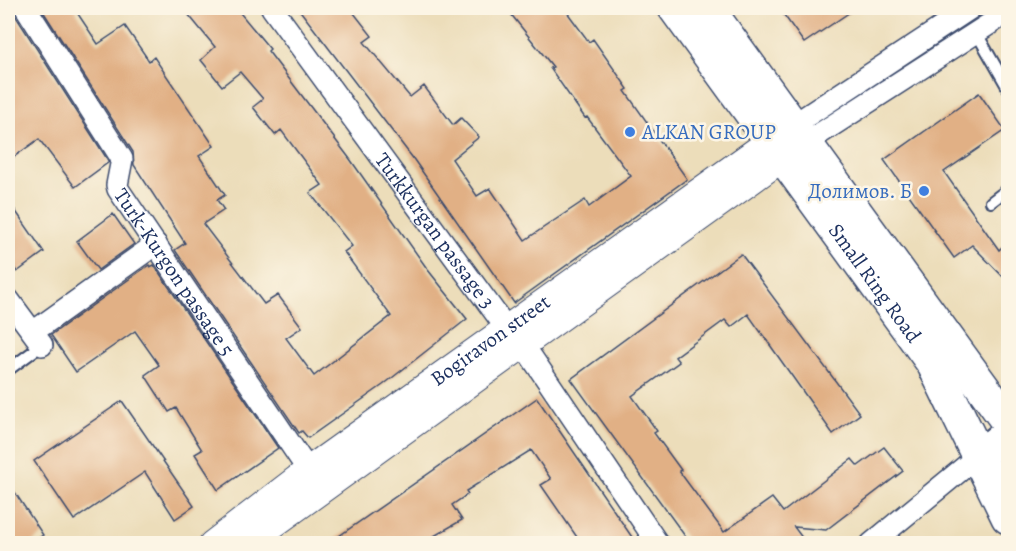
<svg xmlns="http://www.w3.org/2000/svg" width="1016" height="551" viewBox="0 0 1016 551" font-family="Alegreya,serif">
<rect width="100%" height="100%" fill="#fcf5e5"/>
<filter id="ink" filterUnits="userSpaceOnUse"><feTurbulence type="fractalNoise" baseFrequency=".0167" numOctaves="2"/><feDisplacementMap in="SourceGraphic" scale="12" xChannelSelector="R" yChannelSelector="G"/><feConvolveMatrix kernelMatrix="1 2 1 2 8 2 1 2 1" color-interpolation-filters="sRGB"/></filter>
<filter id="wash" filterUnits="userSpaceOnUse"><feTurbulence type="fractalNoise" baseFrequency=".008" numOctaves="4" result="noise"/><feDisplacementMap in="SourceGraphic" scale="24" xChannelSelector="R" yChannelSelector="G"/><feGaussianBlur stdDeviation="1.35" result="paint"/><feColorMatrix in="noise" values="0 0 0 0 0 0 0 0 0 0 0 0 0 0 0 0 0 1.4 0 .05"/><feComposite in="paint" operator="in"/></filter>
<g filter="url(#wash)">
<rect width="100%" height="100%" fill="#ecddba"/>
<g id="blocks">
<path fill="#e1b085" d="M8,8H13L15,15L109,162L75,187L39,139L8,161Z
M41,8H74L98,44L125,26L149,61L154,57L214,146L199,156L225,195L217,200L224,210L203,224L264,304L278,295L302,327L286,338L314,376L391,316L344,252L352,246L310,193L322,185L281,130L275,135L253,107L263,99L240,72L222,86L201,60L215,47L183,8H236L270,49L268,51L350,159L428,270L467,319L383,385L308,438L302,431L299,433L175,250L185,243L134,165L133,152Z
M298,8H350L372,36L364,42L410,97L424,86L453,125L461,118L479,137L452,159L477,196L490,188L525,240L585,200L589,207L631,176L587,117L585,118L550,68L553,67L506,8H564L589,42L593,39L628,89L625,91L687,179L514,303L412,157Z
M779,8H856L804,43Z
M979,93L1005,130L944,172L999,250L1008,241V282L972,245L954,258L884,160Z
M8,200L44,252L17,272L8,259Z
M113,214L134,244L98,270L77,241Z
M741,254L860,414L833,434L748,314L731,327L725,320L675,357L679,362L632,396L657,431L654,433L681,470L679,471L724,532L772,498L783,512L852,459L858,466L884,447L903,471L826,530L794,527L806,543H690L571,379Z
M149,265L150,267L154,265L278,448L218,490L195,454L202,450L176,408L169,412L145,375L159,365L135,331L76,372L51,335Z
M537,398L636,543H581L541,485L551,479L531,450L466,491L468,494L452,505L462,520L422,543H329Z
M122,401L194,506L175,519L145,472L74,520L34,461Z
M8,482L43,535L31,543H8Z"/>
</g>
</g>
<g filter="url(#ink)">
<use href="#blocks" fill-opacity="0" stroke="#3a496c" stroke-width="1.5"/>
<g fill="none" stroke-linecap="round" stroke-linejoin="round">
<g stroke="#3a496c" stroke-width="14">
<path id="service" d="M976,32L1008,88
M991,202L1008,189
M8,370L42,345"/>
</g>
<g stroke="#3a496c" stroke-width="24">
<g id="minor">
<path id="s1" d="M26,8L122,159L117,185L118,189L308,470"/>
<path id="s2" d="M272,8L507,329L522,343L658,544"/>
<path d="M784,131L971,8"/>
<path d="M796,149L1008,12"/>
<path d="M8,299L42,345"/>
<path d="M33,332L156,244"/>
<path d="M871,544L978,456"/>
</g>
</g>
<g stroke="#3a496c" stroke-width="28">
<g id="tertiary">
<path id="s3" d="M212,544L308,470L771,140"/>
<path d="M247,544L783,158"/>
</g>
</g>
<g stroke="#3a496c" stroke-width="33">
<path id="secondary" d="M978,456L1008,432"/>
</g>
<g stroke="#3a496c" stroke-width="36">
<g id="trunk">
<path id="s4" d="M675,8L933,363L1008,517"/>
<path d="M707,8L1008,422"/>
</g>
</g>
<use href="#service" stroke="#fff" stroke-width="10"/>
<use href="#minor" stroke="#fff" stroke-width="21"/>
<use href="#tertiary" stroke="#fff" stroke-width="26"/>
<use href="#secondary" stroke="#fff" stroke-width="30"/>
<use href="#trunk" stroke="#fff" stroke-width="33"/>
</g>
</g>
<g fill="#3f7fe0" stroke="#fcf5e5" stroke-width="2">
<circle cx="630" cy="132" r="6"/>
<circle cx="924" cy="191" r="6"/>
</g>
<g text-anchor="middle" stroke-width="5" stroke-linejoin="round" paint-order="stroke">
<g font-size="21" fill="#366cbe" stroke="#fcf5e5" text-anchor="start">
<text x="642" y="139">ALKAN GROUP</text>
<text x="912" y="198" text-anchor="end">Долимов. Б</text>
</g>
<g font-size="21" fill="#1b2f5e" stroke="#fcf5e5">
<text dy="7" stroke="none"><textPath href="#s2" startOffset="276">Turkkurgan passage 3</textPath></text>
<text dy="7" stroke="none"><textPath href="#s1" startOffset="310">Turk-Kurgon passage 5</textPath></text>
<text dy="7" stroke="none"><textPath href="#s4" startOffset="340">Small Ring Road</textPath></text>
<text dy="7" stroke="none"><textPath href="#s3" startOffset="345">Bogiravon street</textPath></text>
</g>
</g>
<rect width="1016" height="551" fill="none" stroke="#fcf5e5" stroke-width="30"/>
</svg>
